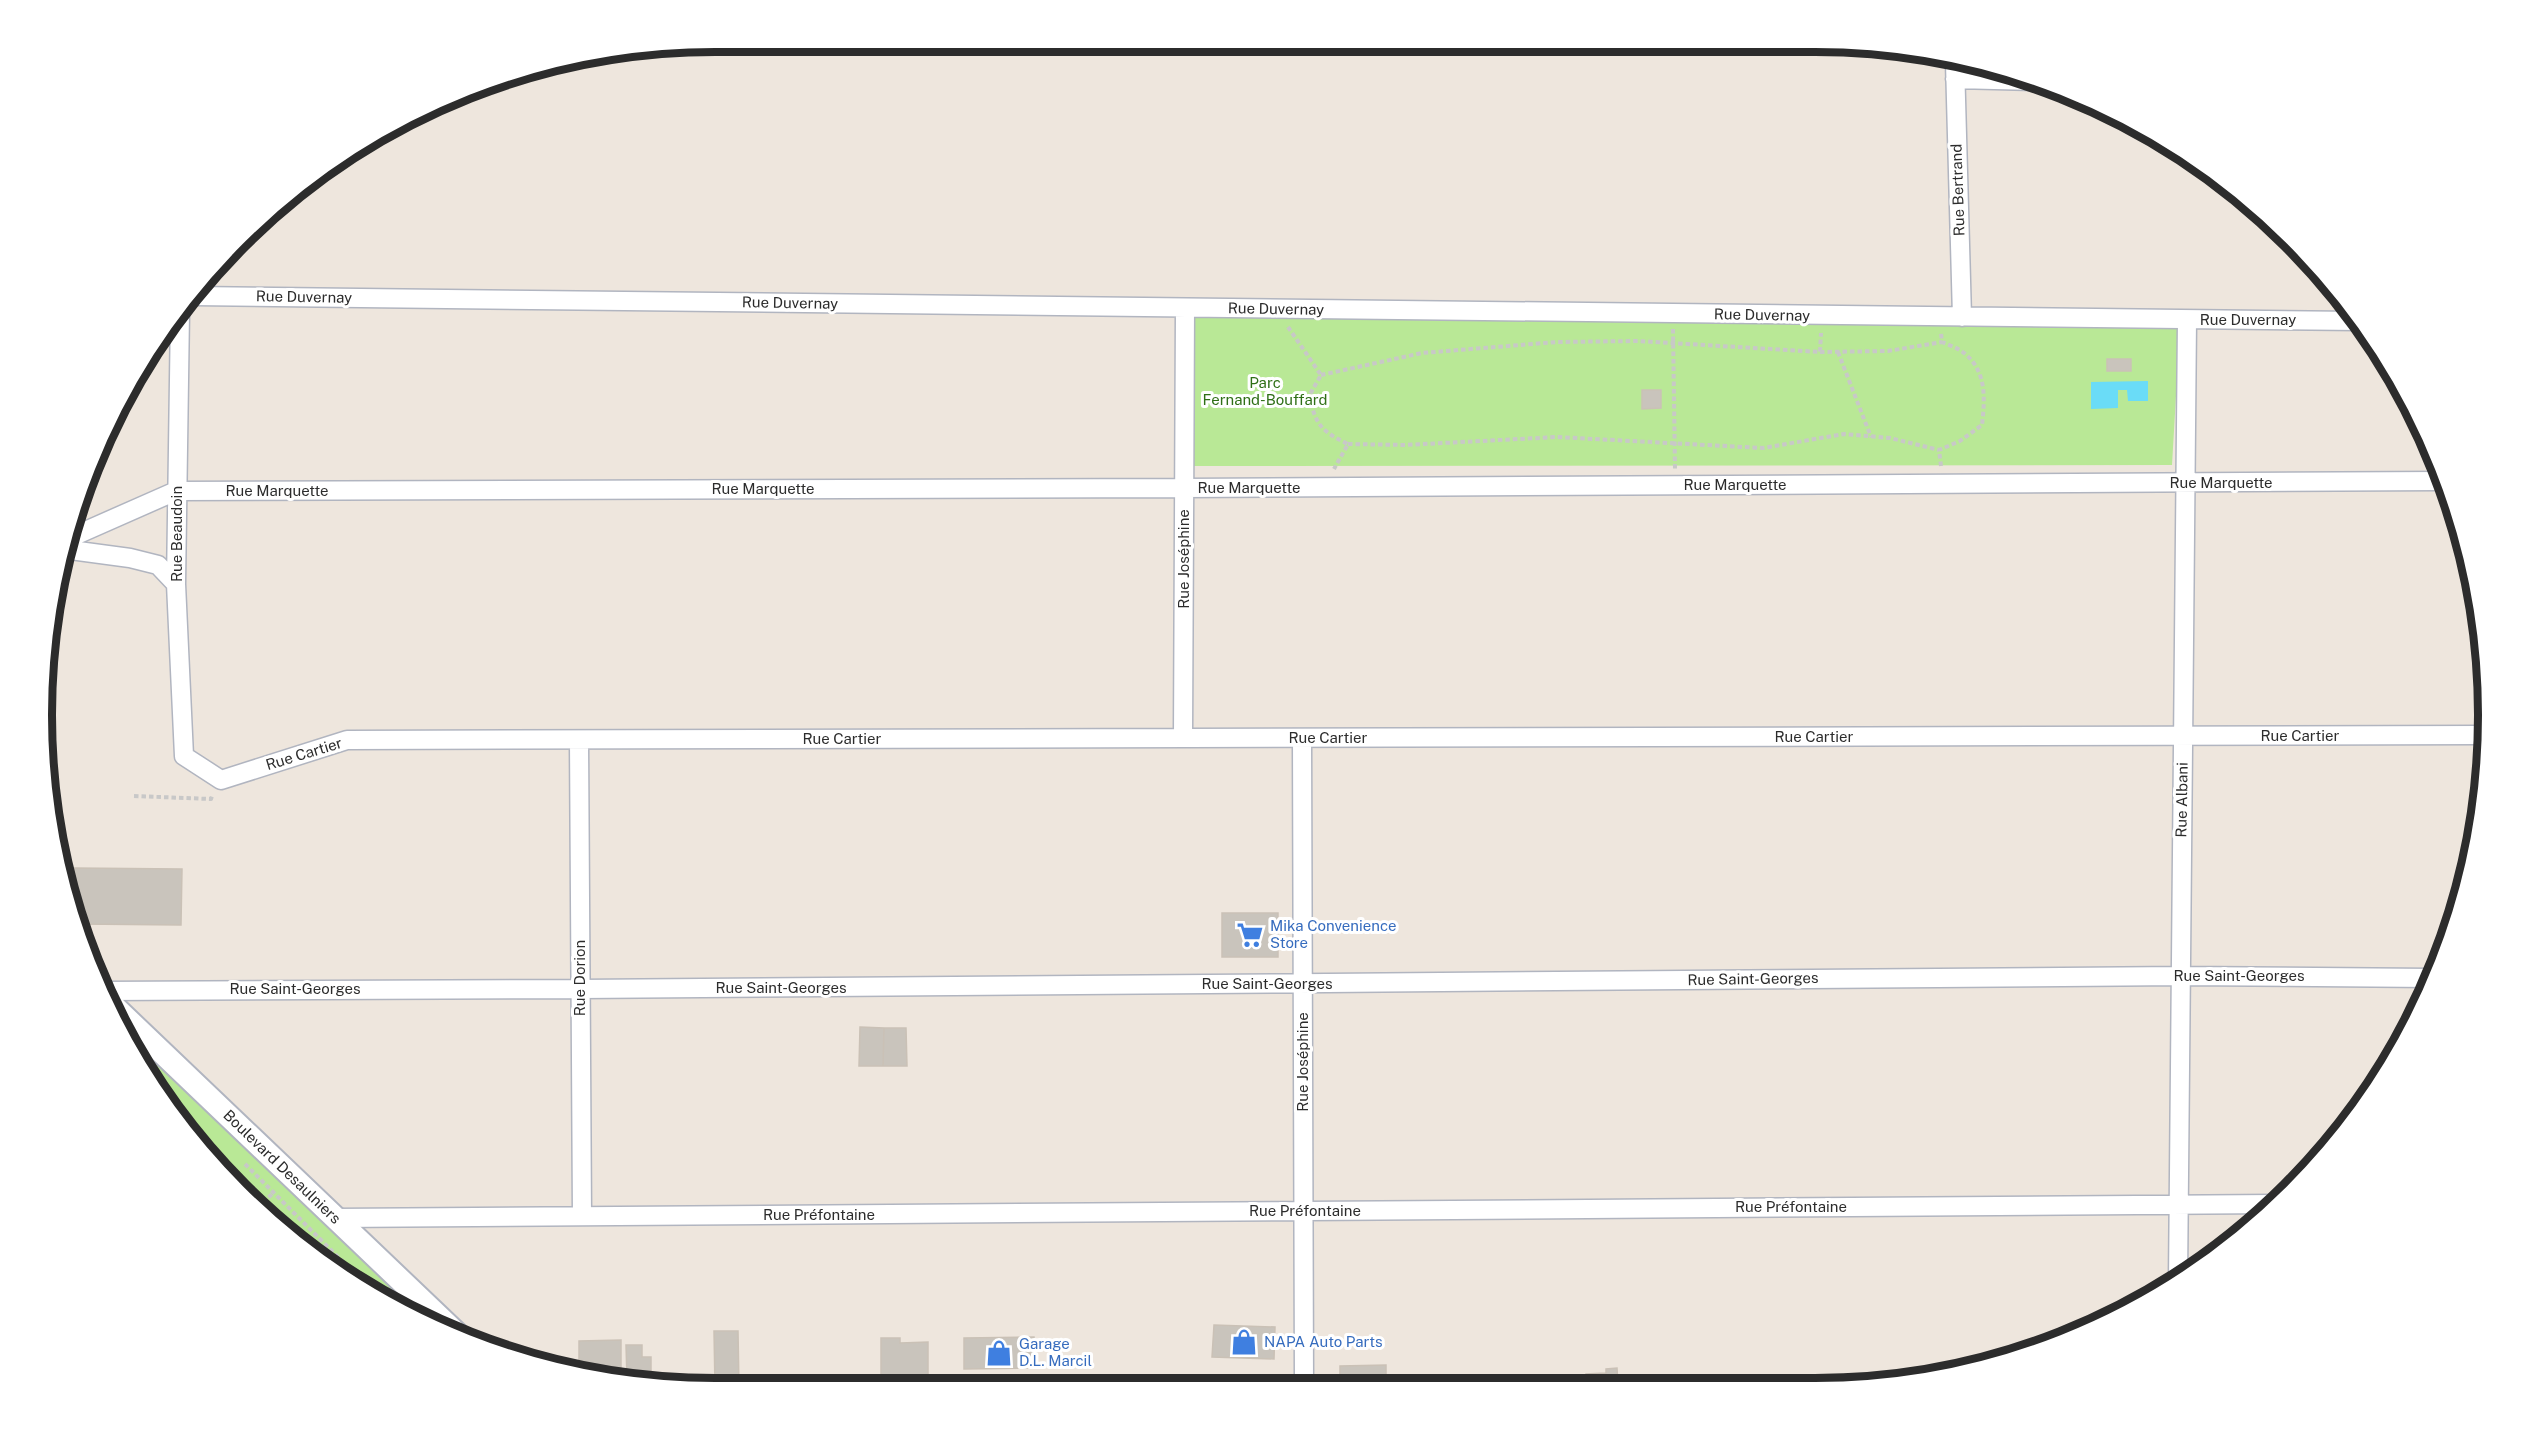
<svg xmlns="http://www.w3.org/2000/svg" width="2530" height="1431" viewBox="0 0 2530 1431" font-family="'Public Sans',sans-serif">
<rect width="100%" height="100%" fill="#eee6dd"/>
<path fill="#b9e896" d="M1191,315L2180,327L2172,465L1186,466Z
M118,1023L422,1318L378,1299L272,1222L209,1159L132,1053Z"/>
<path fill="#6adcf7" d="M2148,381V401H2128L2127,390H2118V408L2091,409V382Z"/>
<path fill="#c9c4bc" stroke="#cac1b6" stroke-width="1.5" d="M2107,359H2131V371H2107Z
M1642,390H1661V408L1642,409Z
M74,868L182,869L181,925L78,924L74,908Z
M1222,913H1278V957H1222Z
M860,1027L884,1028L883,1066H859Z
M884,1028H906L907,1066H883Z
M1214,1325L1275,1327L1274,1359L1212,1357Z
M714,1331H738L739,1387H715Z
M1034,1337L1035,1368L964,1369V1338Z
M881,1338H900V1343L928,1342V1387H881Z
M621,1340V1369H579V1341Z
M626,1345H642V1357H651V1384L627,1379Z
M1386,1365V1385H1340V1366Z
M1617,1368L1618,1384H1586V1374L1606,1373V1369Z"/>
<g fill="none" stroke-linecap="round" stroke-linejoin="round">
<g stroke="#b1b5c0" stroke-width="21">
<path id="minor" d="M1955,63L1962,317
M1955,79L2037,81
M193,296L2358,321
M180,312L176,584L184,756L221,780L347,740L2484,735
M65,540L176,491L1184,488L2442,481
M63,549L130,558L158,565L176,584
M1183,738L1185,308
M1302,738L1304,1385
M579,740L582,1216
M102,991L580,989L2181,976L2432,978
M335,1218L2276,1204
M2178,1281L2187,320"/>
</g>
<g stroke="#b1b5c0" stroke-width="26">
<path id="tertiary" d="M106,999L458,1335"/>
</g>
<path stroke="#c8c8c8" stroke-width="4" stroke-dasharray="4.5 3" stroke-linecap="butt" d="M1288,327L1321,375L1309,396C1316,425 1321,431 1348,444L1334,469
M1673,329L1675,469
M1820,352L1888,351L1942,342
M1838,352L1871,437
M1321,375L1422,353L1557,342L1638,341L1820,352L1821,333
M1348,444L1405,445L1557,437L1763,448L1844,434L1890,438L1939,450
M1941,466L1939,450L1960,441L1982,425C1985,399 1987,371 1964,353C1958,348 1949,345 1942,342L1941,333
M134,796L211,799L212,796
M186,1128L321,1257
M245,1164L380,1299
M258,1208L274,1192"/>
<use href="#minor" stroke="#fff" stroke-width="18"/>
<use href="#tertiary" stroke="#fff" stroke-width="22"/>
</g>
<defs>
<g id="supermarket-bare" transform="scale(2.07)"><path d="M-6-5.5h2.5l.6 2H6L4.5 2H-2.5L-4.4-4H-6ZM-1.5 3.2a1.3 1.3 0 1 0 .1 0ZM3 3.2a1.3 1.3 0 1 0 .1 0Z" fill="#3f7fe0" stroke="#fff" stroke-width="2.5" paint-order="stroke"/></g>
<g id="shop-bare" transform="scale(2.07)"><path d="M-5-2.5h2.3a2.7 3.5 0 0 1 5.4 0H5L5.5 6h-11ZM-1.5-2.5h3a1.5 2.3 0 0 0-3 0Z" fill="#3f7fe0" stroke="#fff" stroke-width="2.5" paint-order="stroke"/></g>
</defs>
<g fill-rule="evenodd">
<use href="#supermarket-bare" x="1250" y="935"/>
<use href="#shop-bare" x="1244" y="1342"/>
<use href="#shop-bare" x="999" y="1353"/>
</g>
<g text-anchor="middle" stroke-width="6" stroke-linejoin="round" paint-order="stroke">
<g font-size="15" fill="#2c2c2c" stroke="#fff">
<text transform="translate(1958 190) rotate(-92)" y="5">Rue Bertrand</text>
<text transform="translate(304 297) rotate(1)" y="5">Rue Duvernay</text>
<text transform="translate(790 303) rotate(1)" y="5">Rue Duvernay</text>
<text transform="translate(1276 309) rotate(1)" y="5">Rue Duvernay</text>
<text transform="translate(1762 315) rotate(1)" y="5">Rue Duvernay</text>
<text x="2248" y="325">Rue Duvernay</text>
<text x="2221" y="488">Rue Marquette</text>
<text x="1735" y="490">Rue Marquette</text>
<text x="1249" y="493">Rue Marquette</text>
<text x="763" y="494">Rue Marquette</text>
<text x="277" y="496">Rue Marquette</text>
<text transform="translate(177 534) rotate(-90)" y="5">Rue Beaudoin</text>
<text transform="translate(1184 559) rotate(-90)" y="5">Rue Joséphine</text>
<text x="2300" y="741">Rue Cartier</text>
<text x="1814" y="742">Rue Cartier</text>
<text x="1328" y="743">Rue Cartier</text>
<text x="842" y="744">Rue Cartier</text>
<text transform="translate(304 754) rotate(-17)" y="5">Rue Cartier</text>
<text transform="translate(2182 800) rotate(-89)" y="5">Rue Albani</text>
<text x="2239" y="981">Rue Saint-Georges</text>
<text transform="translate(580 978) rotate(-90)" y="5">Rue Dorion</text>
<text transform="translate(1753 979) rotate(-1)" y="5">Rue Saint-Georges</text>
<text x="1267" y="989">Rue Saint-Georges</text>
<text x="781" y="993">Rue Saint-Georges</text>
<text x="295" y="994">Rue Saint-Georges</text>
<text transform="translate(1303 1062) rotate(-90)" y="5">Rue Joséphine</text>
<text transform="translate(282 1167) rotate(44)" y="5">Boulevard Desaulniers</text>
<text x="1791" y="1212">Rue Préfontaine</text>
<text x="1305" y="1216">Rue Préfontaine</text>
<text x="819" y="1220">Rue Préfontaine</text>
</g>
<g font-size="15" fill="#2f6f16" stroke="#fff">
<text x="1265" y="388">Parc<tspan x="1265" dy="17">Fernand-Bouffard</tspan></text>
</g>
<g font-size="15" fill="#366cbe" stroke="#fff" text-anchor="start">
<text x="1270" y="931">Mika Convenience<tspan x="1270" dy="17">Store</tspan></text>
<text x="1264" y="1347">NAPA Auto Parts</text>
<text x="1019" y="1349">Garage<tspan x="1019" dy="17">D.L. Marcil</tspan></text>
</g>
</g>
<path d="M0 0H2530V1431H0ZM715 52H1815A663 663 0 0 1 2478 715V715A663 663 0 0 1 1815 1378H715A663 663 0 0 1 52 715V715A663 663 0 0 1 715 52Z" fill="#fff" fill-rule="evenodd"/>
<path fill="none" stroke="#2c2c2c" stroke-width="8" d="M715 52H1815A663 663 0 0 1 2478 715V715A663 663 0 0 1 1815 1378H715A663 663 0 0 1 52 715V715A663 663 0 0 1 715 52Z"/>
</svg>
